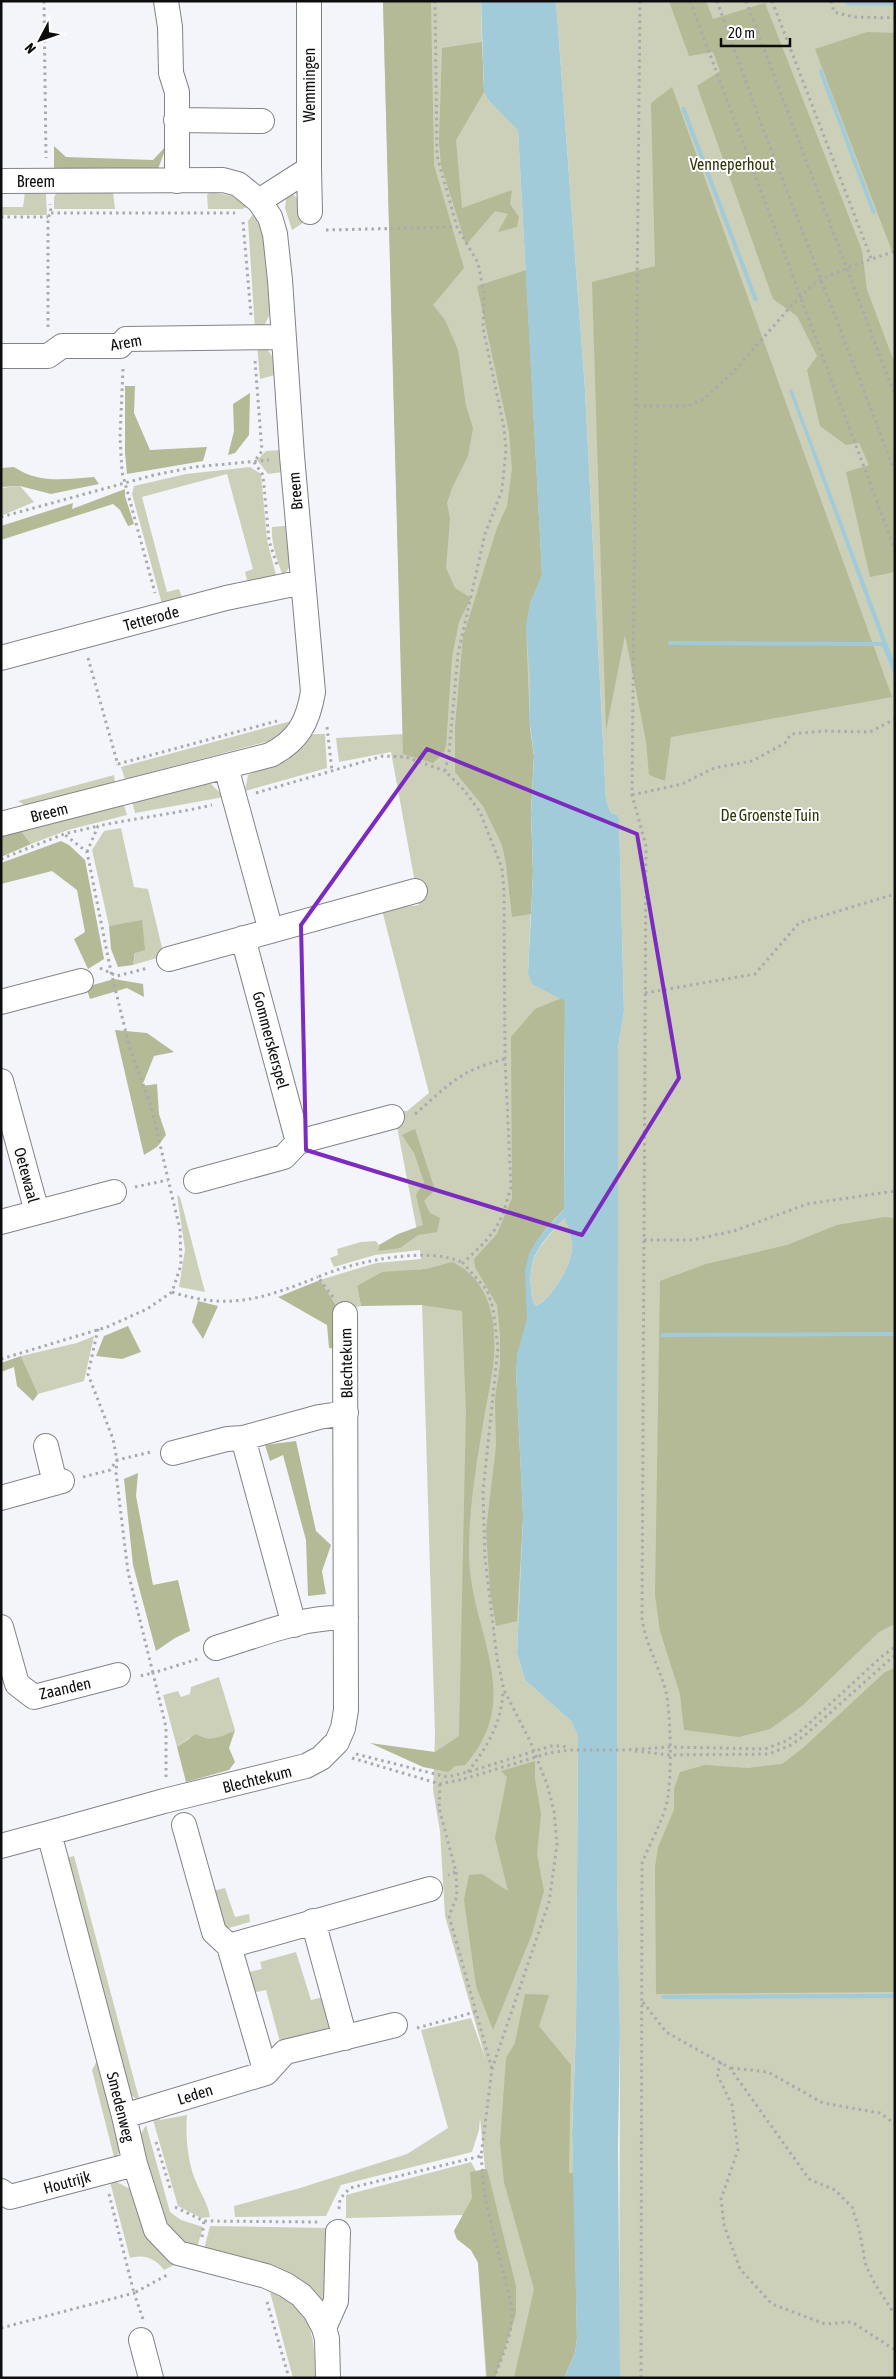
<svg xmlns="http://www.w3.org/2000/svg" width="896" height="2379" viewBox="0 0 896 2379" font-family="'Asap Condensed',sans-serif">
<rect width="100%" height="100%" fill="#f4f5fa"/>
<path fill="#ccd0b9" d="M383,1H481L483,86L489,101L518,129L542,575L529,707L531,905L528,973L565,1001L536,1241L525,1284L527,1308L516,1372L523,1516L517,1653L525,1680L571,1721L578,1735L576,2027L572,2134L576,2262L564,2378H486L478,2263L471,2250L457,2239L454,2231L463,2215L346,2218V2195L471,2162L476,2171L485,2169L480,2118L479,2130L472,2152L341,2185L326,2216L235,2217L234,2206L300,2188L407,2154L448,2128L421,2030L471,2018L485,2057L445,1916L440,1831L433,1790L435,1735L421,1269L357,1286L361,1306L339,1310L320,1280L376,1263L421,1259L420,1250L375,1255L334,1267L330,1258L338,1255L337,1249L361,1242L376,1241L379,1245L378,1250L417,1231L394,1111H407L429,1093L382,910L419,905L391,752L339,762L336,738L403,734Z
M556,1H895V2378H620L619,2372L620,2032L617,1882L618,1049L624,1011L619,818L618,815L611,813L606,800L585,389Z
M25,192L46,194L47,215H1V207H23Z
M57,192H113L115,209H54V197Z
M210,192L232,196L248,207L242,209H208L207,195Z
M287,192C300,194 302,210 306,221L292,230L285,208Z
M254,213L263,234L270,314L265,324L255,330L248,221Z
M257,346C274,348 274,362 275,375L260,379Z
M281,450L283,472L268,474L257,460L266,451Z
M250,467L261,474L267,540L277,579L248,584L245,572L253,569L227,474L142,497L167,592L179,589L182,597L180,599L162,604L132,494L134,486L186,474Z
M20,486L34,502L1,516V488Z
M285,526L287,527L291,565L283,576C277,560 271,544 272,527Z
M291,721L289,727L273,740L125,779L121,767Z
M313,734H325L327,768L245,791L248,775L286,757Z
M114,775L115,783L26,806L18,801Z
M206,779L224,797L135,813L132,801Z
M123,802L127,815L68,830L31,844L21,831Z
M121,828L134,887L148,889L164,956L133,965L142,921L109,926L92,850L104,831Z
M177,1195L180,1197L205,1292L179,1287L185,1250Z
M566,1217C567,1227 571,1235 572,1244C574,1262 552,1299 536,1306C532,1302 532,1295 531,1288C528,1254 544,1241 566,1217Z
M94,1336L84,1381L38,1394L21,1356L77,1343Z
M219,1677L235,1730L218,1739L189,1738L177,1747L163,1695L178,1691L181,1697L190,1694L191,1687Z
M74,1856L140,2102L130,2094L66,1858Z
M225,1888L235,1917L249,1914L250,1922L222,1930L212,1891Z
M296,1952L311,2000L324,1997L331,2025L326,2033L280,2042L266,1990L251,1993L245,1973L262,1969L260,1962Z
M98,2059L120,2150L115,2161L92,2070Z
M156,2110L160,2120L187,2115C185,2135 188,2166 197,2184C202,2196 208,2204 210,2217L201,2218L178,2206L153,2120Z
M146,2125L170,2212L181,2220L203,2227L196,2251C155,2235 151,2177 141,2140V2134Z
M115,2181L130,2189L153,2245L176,2264L164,2270C155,2258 144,2254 130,2258L110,2182Z
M210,2226L327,2228L328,2298L323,2303L203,2253Z
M270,2292C313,2309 315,2336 315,2378H293Z"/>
<path fill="#b4b996" d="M383,1H431L434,165L464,268L433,305L445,320L458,350L466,406L473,428L468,456L452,488L447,503L450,519L446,568L455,588L471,598L459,622L452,657L446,746L443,754L433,763L403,754Z
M669,1H706L713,19L765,3L862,250L867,290L895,364V572L870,577L846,472L869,465L859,443L846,445L820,426L807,370L817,356L797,316L773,299L697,86L720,71L713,52L689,56Z
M867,32L895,33V259L815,49Z
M482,42L484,92L456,140L462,208L512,190L510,204L519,217L517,227L498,232L508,214L495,211L466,245L441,165L439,141L442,48Z
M672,87L892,697L671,737L665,781L649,775L646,741L625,635L606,731L592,282L655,266L651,103Z
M167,145L158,169H54V146L66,157L153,160Z
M526,270L542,575L530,603L526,627L530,728L534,756L531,813L533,872L531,914L512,917L506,864L502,845L483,806L455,772V726L463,637L497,528L507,506L512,469L509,432L477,286Z
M125,386H135L134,413L150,450L207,447L203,461L127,474L125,453Z
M250,393L249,435L235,453L228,455L234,431L233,404Z
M14,467C39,484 65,479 94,477L99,484L51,494L20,486L1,487V468Z
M125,489V496L134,524L128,526L120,510L113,504L1,540V526L73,503L72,509Z
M21,831L31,844L1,857V836Z
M61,841L69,845L85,860L104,959L88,969L74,939L85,932L77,890L52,871L1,884V863Z
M142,920L145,950L135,953L133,965L118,967L111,949L109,926Z
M114,979L143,984L144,997L127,988L90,999L86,987Z
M562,998L565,1001L564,1209C542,1234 524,1249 526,1285C526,1296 529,1308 527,1320C525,1338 517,1352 516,1372L523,1516L517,1621L496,1626L490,1591L486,1530L496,1447L495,1399L500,1364V1335L497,1305L475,1267L474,1259L497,1234L512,1198L511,1037L535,1009Z
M115,1030L147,1033L174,1052L154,1056L142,1086L157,1084L159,1114L166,1135L157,1147L144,1155Z
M415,1129L435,1190L424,1201L430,1213L440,1218L437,1232L418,1235L400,1248L378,1251L379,1245L398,1234L423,1225L416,1195L424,1182L414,1153L402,1135Z
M885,1217L895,1218V1624L879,1632L802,1706L770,1729L739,1737L684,1730L680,1694L660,1631L655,1595L660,1281L706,1264L787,1245L837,1225Z
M452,1262C480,1274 493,1305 494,1333C496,1360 490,1386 485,1412C477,1460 468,1510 469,1559C472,1634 525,1698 465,1765L455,1766L448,1772L423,1767L370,1743L435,1752L459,1736L466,1412L462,1311L422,1305L361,1306L357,1286L382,1272L426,1269Z
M320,1280L339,1310L337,1349L329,1348L327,1325L278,1297Z
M198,1301L218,1306L203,1339L192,1322Z
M128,1326L141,1352L122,1359L96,1356L104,1336Z
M21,1356L38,1394L33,1401L17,1386L14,1367L1,1372V1363Z
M296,1441L316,1531L331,1545L322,1571L326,1594L308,1596L306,1540L283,1455L270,1461L265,1445Z
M138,1473L136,1496L153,1585L178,1580L190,1631L175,1638L156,1651L133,1565L124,1479Z
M895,1668V1992L656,1994L655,1867L658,1847L674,1810V1789L680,1772L705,1765L748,1768L782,1764L803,1748L885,1672Z
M235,1730L229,1748L235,1762L229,1770L186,1782L177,1747L196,1734C210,1743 221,1737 235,1730Z
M535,1761V1779L541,1814L537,1854L544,1891L532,1934L493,2030L476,1986L464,1900L469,1875L482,1874L508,1891L495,1838L507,1777L501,1771Z
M525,1994L549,1995L539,2026L571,2065L569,2173H574L577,2339L575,2353L564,2378H514L534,2289L504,2182L500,2143L506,2058L515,2043Z
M487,2169L516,2286V2314L495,2378H487L478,2262L471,2250L457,2239L454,2231L472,2198L470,2172Z"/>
<path fill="#a1cbd9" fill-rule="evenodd" d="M481,1H556L585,389L606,800L611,813L618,815L619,818L624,1011L618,1049V1215L617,1882L620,2032L618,2145L620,2378H564L575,2353L577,2339L572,2134L576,2027L578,1736L571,1721L525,1680L517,1653L523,1516L516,1372L517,1354L527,1319L525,1270L529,1254L536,1241L564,1209L565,1001L532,984L528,973L533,872L531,814L534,756L529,718L530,680L526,627L530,603L542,575L518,130L489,101L484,92ZM565,1218C567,1225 571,1236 572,1244C574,1262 552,1299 536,1306C532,1302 532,1295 531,1288C528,1254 543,1241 565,1218Z
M820,69H822L876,213L874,214L872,213L819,72Z
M682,107H685L758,300L756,301H754L681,108Z
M792,389L895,664V677L882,646L668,645L669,641L882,642L789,390Z
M895,1332V1336L661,1337V1333Z
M895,1994V1998L663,1999L661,1996L663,1995Z"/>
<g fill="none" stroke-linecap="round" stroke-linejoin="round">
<path stroke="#a1cbd9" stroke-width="7" d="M849,2H895"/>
<g stroke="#828388" stroke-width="26">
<path id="street" d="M166,1L170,27L171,73L177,92V181
M176,120L262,121
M309,169L310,212
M1,181L223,180L238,184L259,201L270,217L275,234L280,280L292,456L313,692C308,722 298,741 270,755L1,824
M259,201L309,169V1
M1,356H48L62,346H120L126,339L283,337
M1,658L226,598L303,582
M226,767L271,931
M243,938L298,1142
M169,959L415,891
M1,1002L81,981
M1,1081L37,1212
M196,1181L284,1157L298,1142L392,1117
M1,1222L114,1192
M243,1438L294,1625
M46,1446L55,1483
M173,1453L227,1439L243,1438L319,1417L346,1413
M1,1498L62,1481
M1,1627L17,1684L34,1697L118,1675
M216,1648C257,1636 303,1616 346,1618
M184,1825L214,1932L229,1946L266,2073
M49,1833L164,1801L306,1766L321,1758L337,1742L343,1728L346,1710L345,1314
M1,1846L49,1833L124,2116L135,2164L156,2230L178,2253L266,2276L286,2285L301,2295L315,2311L324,2328L327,2339L328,2378
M313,1921L345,2038
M229,1946L430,1889
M124,2116L266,2073L285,2052L395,2025
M1,2191L10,2197L135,2164
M324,2328L336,2301L338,2232
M141,2340L151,2378"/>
</g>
<path stroke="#aaaaae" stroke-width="3" stroke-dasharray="2.5 4" stroke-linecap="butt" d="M44,1L46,158
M640,1L632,795L646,846L642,1619C646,1645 659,1666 666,1692C671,1713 672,1781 667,1802C662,1823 650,1843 642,1863L641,2378
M690,1L895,550
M717,1L759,118L895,472
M746,1L895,396
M772,1L871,258
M831,1L834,12L854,17L895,18
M51,213H235
M1,217H48
M243,222L251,315
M326,230L457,227L437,156L435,1
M48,327V217L51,213L50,204
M255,361L262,451L254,462L263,475L269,541L277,565
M123,369L120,437L122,472L155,593
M637,406H688L704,399L734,371L793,304L816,282L846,268L895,251
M1,517L154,475L194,467L269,460
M88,658L118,765
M327,727L332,771
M118,764L277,721
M256,793L383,756L406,757L445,771
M632,795L682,784L714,768L752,761L785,743L791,734L825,731L870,732L895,719
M87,852L98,826C136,818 174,814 212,805
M1,859L64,834L98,826
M100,968L117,976L148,968
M645,993L755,974L799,923L895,894
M415,1114C450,1084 458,1071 505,1059
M135,1187L168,1180
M644,1240H692L734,1231L807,1204L895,1191
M172,1292C229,1311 265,1298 318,1277
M333,1297L318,1277C352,1262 429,1245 463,1263
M98,1329L88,1374L113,1439L117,1460L116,1473L128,1572L153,1673L140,1676
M1,1359L107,1327L147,1309L172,1292L181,1265L180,1229L172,1196L151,1106L130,1049L111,972L87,852L64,834
M83,1477L110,1470L117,1460L151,1452
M635,1751L669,1755L769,1754L791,1745L804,1736L895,1655
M356,1754L447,1777L468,1772L551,1746H563L569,1749
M352,1758L440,1784L464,1779
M468,1772C487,1747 501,1724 503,1692
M166,1777V1727L153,1673L198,1659
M464,1779L549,1753L570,1750H625L669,1747L765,1749L786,1741L802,1730L881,1657L895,1647
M440,1784L439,1808L456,1872L448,1875
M456,1872L457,1896L449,1916L492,2069
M643,2002L666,2032L730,2068L809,2179L835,2190L852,2207L859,2229L866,2266L875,2284L895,2315
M417,2028L475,2012
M721,2062L717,2074L732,2105L738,2150L721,2199L724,2225L740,2269L772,2304L825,2324L852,2322L895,2350
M731,2068L768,2072L823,2103L880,2113L895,2124
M156,2142L171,2191
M481,2156L485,2198L512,2308C513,2334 503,2354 494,2378
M109,2194L134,2293L169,2274
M175,2207L204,2221L318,2222
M339,2209L340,2199L350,2188L481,2156L492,2069L549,1902L557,1845L554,1811L547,1784L530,1741L504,1690L497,1658L485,1558L483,1491L498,1348L493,1308L487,1290L463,1263L485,1242L496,1228L503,1214L511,1187L505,1059L504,892L502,868L480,812L464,790L445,771L449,753L458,654L485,534L502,490L506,449L504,428L483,328L484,294L478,263L457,227
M202,2237L204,2221
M267,2302L289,2378
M1,2328L134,2293L143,2319"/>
<use href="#street" stroke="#fff" stroke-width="24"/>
</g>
<path fill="none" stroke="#7b2cbf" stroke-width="4" stroke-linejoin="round" d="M427,749L637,834L679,1078L582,1235L306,1150L301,925Z"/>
<g text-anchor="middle" stroke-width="4" stroke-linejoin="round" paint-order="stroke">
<g font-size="16" fill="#0d0d0f" stroke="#fff">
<text transform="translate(309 85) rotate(-90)" y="6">Wemmingen</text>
<text x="36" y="187">Breem</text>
<text transform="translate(126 342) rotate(-10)" y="6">Arem</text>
<text transform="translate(295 491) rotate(-95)" y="6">Breem</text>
<text transform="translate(151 618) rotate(-15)" y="6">Tetterode</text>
<text transform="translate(49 812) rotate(-14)" y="6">Breem</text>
<text transform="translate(271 1040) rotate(75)" y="6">Gommerskerspel</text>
<text transform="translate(27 1175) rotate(75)" y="6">Oetewaal</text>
<text transform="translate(346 1363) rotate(-91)" y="6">Blechtekum</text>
<text transform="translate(65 1688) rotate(-13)" y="6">Zaanden</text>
<text transform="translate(257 1779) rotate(-14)" y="6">Blechtekum</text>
<text transform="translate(195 2094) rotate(-17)" y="6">Leden</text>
<text transform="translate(121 2107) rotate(76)" y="6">Smedenweg</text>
<text transform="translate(67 2182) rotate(-15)" y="6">Houtrijk</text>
</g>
<g font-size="16" fill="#2f3307" stroke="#fff">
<text x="732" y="170">Venneperhout</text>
<text x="770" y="821">De Groenste Tuin</text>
</g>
</g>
<rect width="896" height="2379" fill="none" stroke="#0d0d0f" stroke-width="5"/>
<g transform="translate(40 40) rotate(229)" stroke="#ffffff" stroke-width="4" paint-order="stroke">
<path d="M0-4L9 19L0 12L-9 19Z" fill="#0d0d0f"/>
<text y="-8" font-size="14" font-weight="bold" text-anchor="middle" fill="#0d0d0f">N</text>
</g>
<path d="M721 38v8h69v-8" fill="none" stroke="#0d0d0f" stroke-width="2.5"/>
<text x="728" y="38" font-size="15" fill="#0d0d0f" stroke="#ffffff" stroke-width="4" paint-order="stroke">20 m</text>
</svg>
